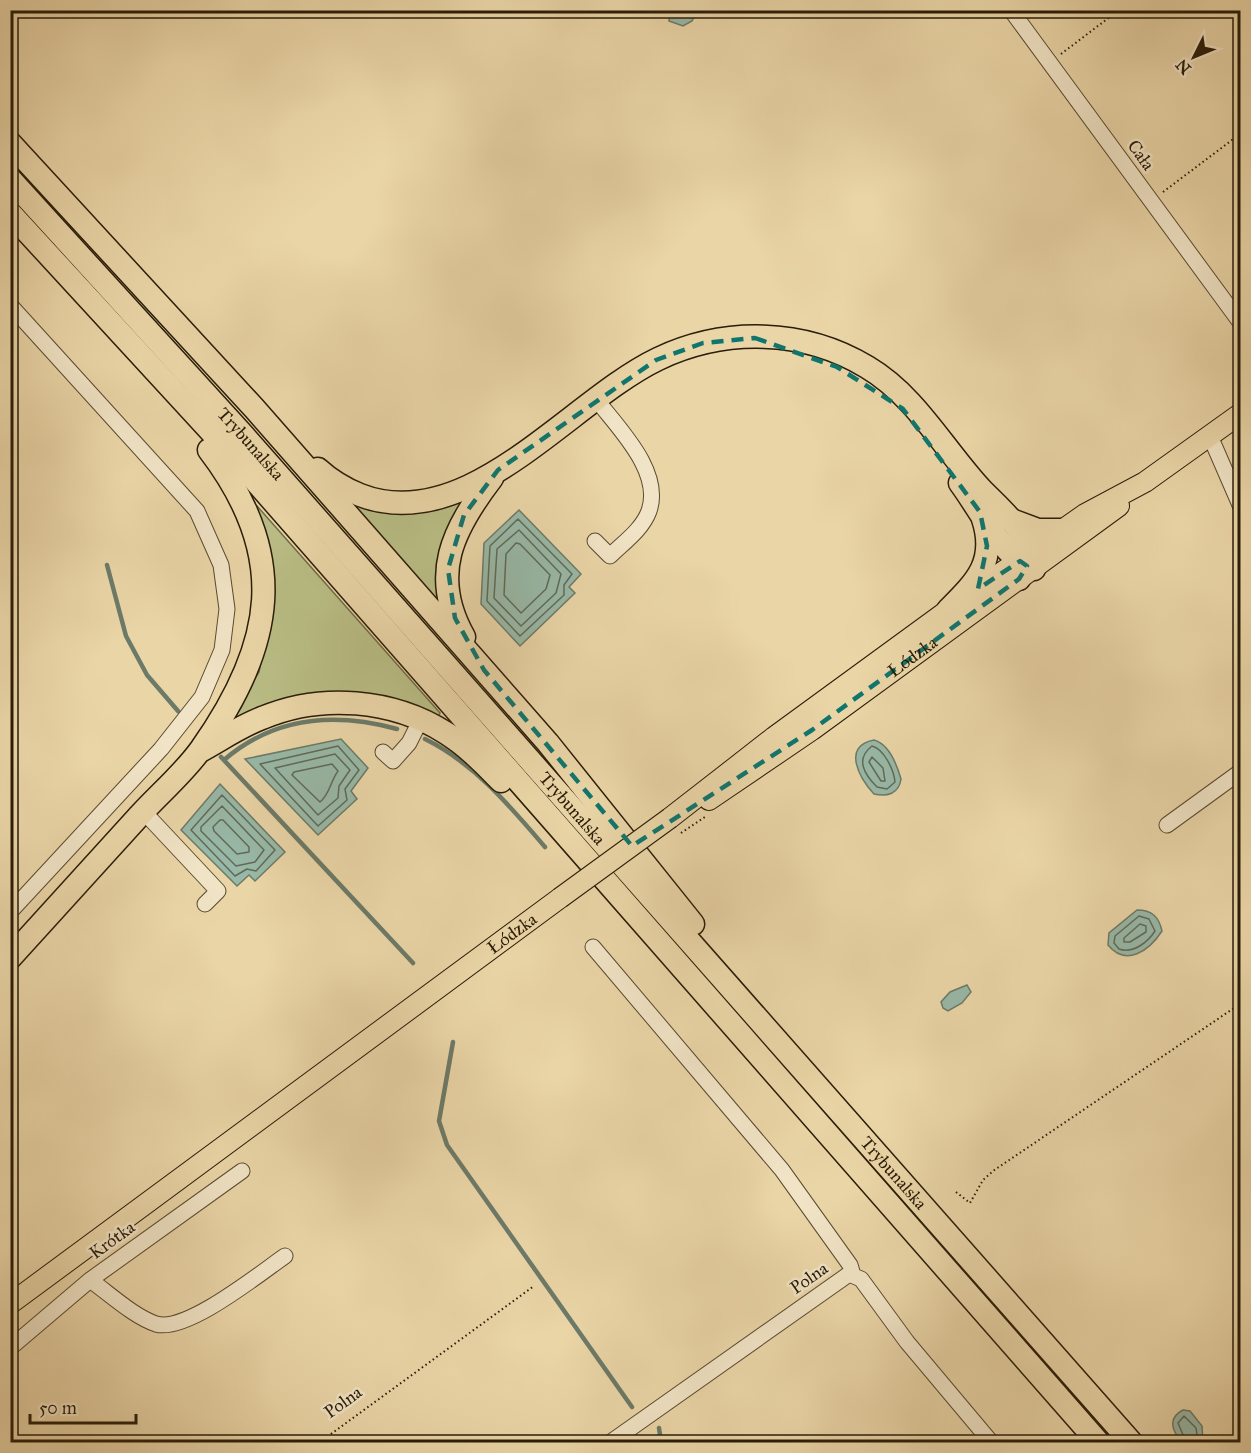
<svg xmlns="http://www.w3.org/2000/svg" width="1251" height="1453" viewBox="0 0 1251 1453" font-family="'IM FELL Great Primer',serif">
<rect width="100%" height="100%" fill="#ead5a7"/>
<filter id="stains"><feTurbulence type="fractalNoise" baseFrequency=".00333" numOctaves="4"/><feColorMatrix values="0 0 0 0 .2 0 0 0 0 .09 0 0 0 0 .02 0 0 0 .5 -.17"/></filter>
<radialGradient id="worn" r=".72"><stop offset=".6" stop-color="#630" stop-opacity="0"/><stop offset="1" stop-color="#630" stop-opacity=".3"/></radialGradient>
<path fill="#b9bd85" stroke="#716c46" stroke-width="1.5" d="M464,497L442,608L351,502Z
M252,504L257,506L440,713L438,718L401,705L227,723L259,672L271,612Z"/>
<path fill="#98b9a8" stroke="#6c7a68" stroke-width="1.5" d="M670,10H697V11L692,21L683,26L669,21Z
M519,510L581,574L569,587L575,593L520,646L481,604L484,543Z
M341,739L368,768L351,791L357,799L318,835L245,759Z
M874,740C889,744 897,765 901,779C899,794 887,797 874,794C860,779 841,746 874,740Z
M220,784L285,852L255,881L249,875L237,886L181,830Z
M1137,910C1152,910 1159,917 1162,931C1149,951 1126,967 1108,945L1109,933Z
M967,985L971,992L962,1003L948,1011L943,1008L941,1002L950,992Z
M1183,1410L1190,1411L1202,1426L1203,1442H1182C1172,1431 1167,1418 1183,1410Z"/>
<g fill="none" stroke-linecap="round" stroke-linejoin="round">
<path stroke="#606a58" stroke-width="1.5" d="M518,519L572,574L564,585V595L520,636L487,601L490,546Z
M519,530L561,574L556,593L521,626L494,598L497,549Z
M516,543L520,544L550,575L546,589L521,613L504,595L506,554Z
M338,746L359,770L345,789L347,800L318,826L260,764Z
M872,746C884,749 894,770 895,782L887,789L877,787C864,774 855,759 872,746Z
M335,754L350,770L339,786L338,798L318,815L275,768Z
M872,757L883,768L885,781H881L869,762Z
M332,764L338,771C330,782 330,794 320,802L292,775L294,772Z
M222,795L275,850L256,871L247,869L235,876L191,830Z
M222,806L264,850L255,862L236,866L201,831V827Z
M220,820H223L249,847V852L237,854L214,831L213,827Z
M1139,916L1149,919L1155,931C1148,942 1133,954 1119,949L1114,943L1115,936Z
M1140,924L1146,926V932L1130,942H1124V938Z
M1186,1442L1178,1423L1184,1416L1196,1428L1198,1442"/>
<path stroke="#6c7a68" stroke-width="4.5" d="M107,565L126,636L147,675L178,711
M425,739C474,763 510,806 545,847
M221,757L413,963
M224,760C274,717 335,712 397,729
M453,1042L439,1121L447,1145L632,1407
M659,1428L661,1442"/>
<g stroke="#594a30" stroke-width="17">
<path id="minor" d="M1011,10L1240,322
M10,305L197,511L221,565L227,609L222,650L202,697L161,749L10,912
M1210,436L1240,505
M595,541L610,556C623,543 642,530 649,511C663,471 617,427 596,399
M383,752L393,761L409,743L421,719
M143,811L218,891L205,904
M1167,825L1240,772
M593,947L782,1170L850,1265L853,1275
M90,1280C110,1294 133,1316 156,1324C186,1333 259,1274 285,1256
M10,1348L90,1280L242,1171
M611,1442L849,1274L861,1279L907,1342L991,1442"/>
</g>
<g stroke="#291c08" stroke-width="22">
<g id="major">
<path id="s1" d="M709,800L812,730L1119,506"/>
<path d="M670,818L774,737L948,610L1085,514L1145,482L1240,414"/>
<path id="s2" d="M10,1304L560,898"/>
</g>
</g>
<g stroke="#291c08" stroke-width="25">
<g id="highway">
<path d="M10,143L254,408L548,743L693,924"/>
<path id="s3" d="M10,179L244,436L1131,1442"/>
<path d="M10,213L229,451L1098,1442"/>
<path d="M318,469C330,480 345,489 360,495C468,537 570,401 658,359C725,327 804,329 867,367C916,396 943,448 981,489C1004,513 1045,544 1019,579"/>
<path d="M960,483C979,508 1004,560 1034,569"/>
<path d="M1011,520L1038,530H1062"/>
<path d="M948,610C976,582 997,562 983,519"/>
<path d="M464,637C429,575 453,529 492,478"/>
<path d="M202,750C222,739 241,726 262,718C321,693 393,699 446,733C467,746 484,764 501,781"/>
<path d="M10,958C53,910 96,863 139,816C159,794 184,773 201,749C275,644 290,556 209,450"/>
</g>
</g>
<path stroke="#291c08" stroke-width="2" stroke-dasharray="1.5 3" stroke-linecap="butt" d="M1061,54L1119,10
M1163,192L1240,134
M681,833L705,817
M956,1192L970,1203L983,1180L993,1171L1240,1004
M320,1442L534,1286"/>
<use href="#minor" stroke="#f1e4c6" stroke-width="15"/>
<use href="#major" stroke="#ead5a7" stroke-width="20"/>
<use href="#highway" stroke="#ead5a7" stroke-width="22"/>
<g stroke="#291c08" stroke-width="22" stroke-linecap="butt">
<path id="major-bridge" d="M560,898L670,818"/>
</g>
<use href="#major-bridge" stroke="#ead5a7" stroke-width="20"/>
</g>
<path fill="none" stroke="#0f766e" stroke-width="4.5" stroke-dasharray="12 8" stroke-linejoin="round" d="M755,338L837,367L903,409L980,512L987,546L978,589L1020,561L1027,566L1019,579L812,730L632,846L484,670L455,618L448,569L464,515L498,470L656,360L703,343Z"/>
<g text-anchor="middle" stroke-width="5" stroke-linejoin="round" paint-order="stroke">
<g font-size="18" fill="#291c08" stroke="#f1e4c6">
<text transform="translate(1141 155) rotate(54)" y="6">Cała</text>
<text dy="6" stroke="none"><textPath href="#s3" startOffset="358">Trybunalska</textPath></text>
<text dy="6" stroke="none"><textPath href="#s1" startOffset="249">Łódzka</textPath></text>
<text dy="6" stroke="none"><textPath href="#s3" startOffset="844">Trybunalska</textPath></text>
<text dy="6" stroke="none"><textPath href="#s2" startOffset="624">Łódzka</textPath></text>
<text dy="6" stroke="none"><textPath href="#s3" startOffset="1330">Trybunalska</textPath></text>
<text transform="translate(112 1240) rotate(-36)" y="6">Krótka</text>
<text transform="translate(809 1278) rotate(-35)" y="6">Polna</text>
<text transform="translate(343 1402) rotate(-36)" y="6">Polna</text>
</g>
</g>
<rect width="1251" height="1453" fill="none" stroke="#ead5a7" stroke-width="36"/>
<rect x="12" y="12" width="1227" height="1429" fill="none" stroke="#291c08" stroke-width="3"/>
<rect x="18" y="18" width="1215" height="1417" fill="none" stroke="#291c08" stroke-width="1.5"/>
<g transform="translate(1194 57) rotate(227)" stroke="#f1e4c6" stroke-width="4.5" paint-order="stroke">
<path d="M0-4.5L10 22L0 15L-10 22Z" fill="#291c08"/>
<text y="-9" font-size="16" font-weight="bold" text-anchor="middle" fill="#291c08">N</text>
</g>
<path d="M30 1414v9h106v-9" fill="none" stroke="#291c08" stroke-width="3"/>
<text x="39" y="1414" font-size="18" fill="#291c08" stroke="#f1e4c6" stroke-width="4.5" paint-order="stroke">50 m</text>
<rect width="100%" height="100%" filter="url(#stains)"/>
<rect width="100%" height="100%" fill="url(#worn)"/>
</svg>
